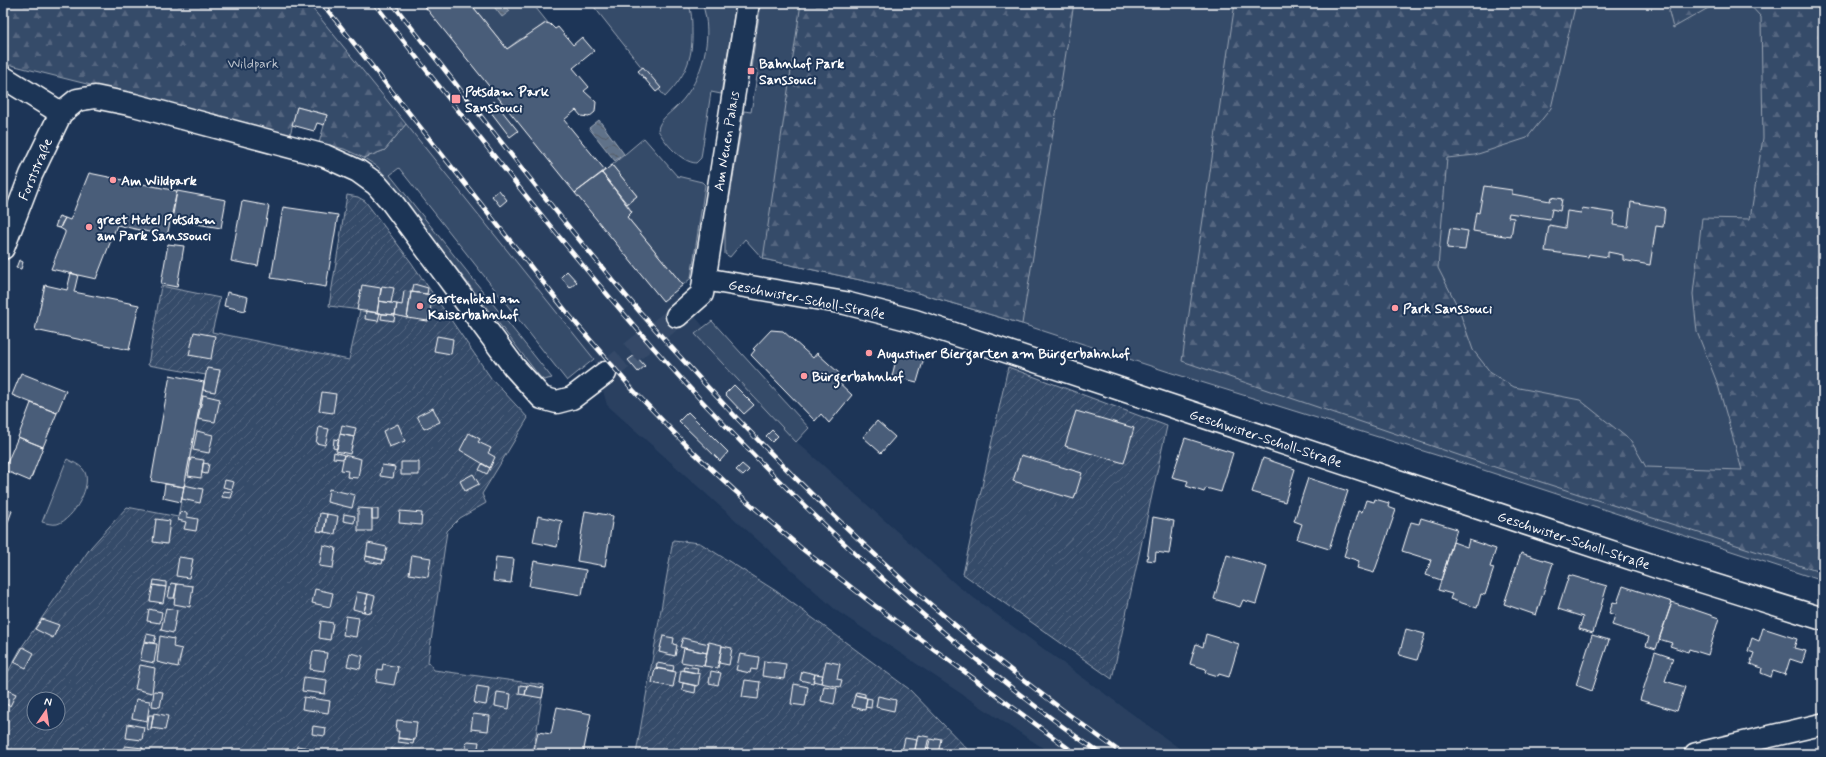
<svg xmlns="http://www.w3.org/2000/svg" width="1826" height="757" viewBox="0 0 1826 757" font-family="Mynerve,sans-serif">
<defs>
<pattern id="forest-firs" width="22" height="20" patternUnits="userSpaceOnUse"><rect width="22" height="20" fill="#364b69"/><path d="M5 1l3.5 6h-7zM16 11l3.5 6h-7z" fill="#546680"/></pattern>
<pattern id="garden-furrows" width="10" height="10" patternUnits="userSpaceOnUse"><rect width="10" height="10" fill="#364b69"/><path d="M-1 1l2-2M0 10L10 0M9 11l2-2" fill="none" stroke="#546680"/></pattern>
<pattern id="water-waves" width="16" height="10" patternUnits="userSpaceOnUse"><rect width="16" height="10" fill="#617289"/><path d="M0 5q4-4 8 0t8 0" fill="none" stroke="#555d67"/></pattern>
</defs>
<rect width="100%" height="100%" fill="#1d3557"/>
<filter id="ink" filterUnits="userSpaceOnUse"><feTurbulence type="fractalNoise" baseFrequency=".025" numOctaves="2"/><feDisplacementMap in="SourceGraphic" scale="8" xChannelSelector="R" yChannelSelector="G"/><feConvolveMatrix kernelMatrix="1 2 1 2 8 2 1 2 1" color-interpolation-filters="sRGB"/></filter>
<g filter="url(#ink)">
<path fill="#2a4161" d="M308,3H440L798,443L959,587L1187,754H1052L837,611L607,405L594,359Z"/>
<path fill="#364b69" stroke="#9aa5b4" d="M470,3H532L548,23H545L524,39H520L507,49Z
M591,3H688C692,11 692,22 692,31C693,60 685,76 665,97Z
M702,3H736L721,94L711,92L701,158L696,163C681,162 665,143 658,130C659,119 672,112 679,104C703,79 714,36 702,3Z
M761,3H1823V581L1465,464L1172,373L1022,324L911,291L763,259L745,239L730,257L725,254V226L744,111L751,112L758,70L751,68Z
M406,124L594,359L567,381L399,168L390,175L552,378L544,380L540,377L386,177L378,167L364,158L385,150Z
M644,138L677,176L702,182L705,185L691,278L683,285L627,217L632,212L627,204L637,196L612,165Z
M712,321L809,428L796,442L695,334Z
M67,459C72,462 79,464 83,469C95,483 73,520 57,524C52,525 46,523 42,522Z"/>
<path fill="url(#forest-firs)" stroke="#9aa5b4" d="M3,3H308L406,124L385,150L364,158L344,149L319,143L327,115L297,107L290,135L11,65L3,67Z
M801,3H1074L1022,324L911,291L763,259Z
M1235,3H1576L1551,108L1527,138L1475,155L1447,158L1438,268L1458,307L1473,350L1491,373L1514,387L1580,400L1631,441L1646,467L1742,470L1718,385L1697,332L1693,294L1702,218L1750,219L1763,138L1761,17L1748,3H1823V573L1470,459L1182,361Z
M1671,3H1717L1673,28L1669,12Z"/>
<path fill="url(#garden-furrows)" stroke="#9aa5b4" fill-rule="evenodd" d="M347,195L358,197L365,201L411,262L491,378L528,418L482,494L486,503L460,518L447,531L428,662L434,670L544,685L533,754H3V681L21,648L91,547L127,507L178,517L206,375L148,365L161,286L220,298L212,332L349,360L360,310L329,306ZM34,699H58V723H34Z
M1008,367L1167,426L1112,679L963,574Z
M673,540L700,543L776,591L909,689L972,754H636Z"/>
<path fill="url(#water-waves)" stroke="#a0aab8" d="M491,3H503L510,11L502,17Z
M599,120L624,154L615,161L589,128Z"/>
<path fill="#4a5d79" stroke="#fff" d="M422,3H470L507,49L546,23L550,24L555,29L558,27L573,45L582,37L594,51L573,68L589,87L584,91L596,102L595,112L589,117L581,116L576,110L564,120L605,170L575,193Z
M643,67L661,88L656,92L638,71Z
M494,101L518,131L510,137L487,107Z
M297,107L327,115L324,125L317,123L314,131L292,125Z
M612,165L637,196L627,204L602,173Z
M89,173L177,191L167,236L117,225L96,279L51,269L65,233V231L60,228L62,223L65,218L70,220L71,218Z
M602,173L632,212L627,217L683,285L663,301L575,193Z
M1484,186L1512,190V194L1550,201L1551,197L1562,199L1560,211L1552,209L1550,219L1509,213L1508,217L1514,218L1511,237L1473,231L1476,212L1479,213Z
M499,190L507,200L500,206L492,196Z
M177,191L226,200L221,228L172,220Z
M242,201L269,206L258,266L231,261Z
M1631,202L1665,208L1663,227L1656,226L1650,265L1623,260V255L1608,252V257L1589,254L1588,257L1545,251L1549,225L1565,228L1567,211L1581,213L1582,208L1615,213L1613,225L1628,227Z
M283,207L338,215L326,287L271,278Z
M59,216L65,218L60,228L55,227Z
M1450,228L1468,231L1465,250L1447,248Z
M168,244L184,246L177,287L161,284Z
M19,260L23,262L21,269L16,268Z
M567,271L577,282L570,288L561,277Z
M71,273L78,275L74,292L139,305L129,350L35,330L45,285L67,290Z
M414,284L428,288L427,294L412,292Z
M362,285L381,288L377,313L357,310Z
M382,286L394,288L391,303L379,301Z
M404,291L411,292L407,318L395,315L397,304L402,305Z
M227,292L248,297L245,311L224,306Z
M411,292L433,295L428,321L407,318Z
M379,301L397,304L395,315L377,313Z
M366,311L380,313L378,321L365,319Z
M382,314L395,315L394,321L381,319Z
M771,330L783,331L813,358L817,353L839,373L834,378L852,395L829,423L821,414L815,421L751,355L755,350L753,349Z
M194,332L215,336L211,359L189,355Z
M437,336L453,339L451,354L434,351Z
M898,352L924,358L917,382L892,376Z
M635,355L645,366L638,372L628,360Z
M207,368L220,370L215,392L203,390Z
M21,373L66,391L57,413L12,395Z
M170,375L204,382L184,487L151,481Z
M734,385L754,405L744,414L725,394Z
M322,392L336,394L333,413L319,411Z
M203,395L220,399L215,422L198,419Z
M31,403L57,413L43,447L18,437Z
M433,408L440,422L424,429L417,416Z
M1076,411L1134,428L1124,463L1065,446Z
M688,412L728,452L720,461L679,421Z
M877,421L895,437L881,453L863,437Z
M398,424L405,441L389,447L383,431Z
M342,425L356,428L354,437L340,434Z
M319,427L329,429L325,445L316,443Z
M772,430L778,436L772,442L766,436Z
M197,431L213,435L209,453L193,450Z
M469,433L480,439L478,442L491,448L488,453L495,457L490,468L460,450Z
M340,434L354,437L350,454L336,451Z
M18,437L43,447L30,481L4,470Z
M1185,438L1233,453L1221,492L1206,488L1204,492L1186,486L1188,481L1172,477Z
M334,439L339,440L337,449L333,448Z
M334,452L344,455L343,459L333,458Z
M344,455L361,459L358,478L347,477L348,471L341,470Z
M1021,455L1082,473L1074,499L1013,481Z
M191,458L204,460L201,478L188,476Z
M1263,458L1295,469L1285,502L1252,492Z
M401,462H419V475H401Z
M203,463L209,464L207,474L202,473Z
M482,464L490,468L487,474L479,470Z
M742,464L749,470L743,476L736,470Z
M382,465L395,467L393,478L380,476Z
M473,474L479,484L465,491L460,481Z
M1308,478L1348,491L1329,549L1297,539L1302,524L1294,521Z
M225,480L234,482L232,489L223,487Z
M165,484L184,487L181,502L163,498Z
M184,485L203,489L200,503L182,499Z
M329,489L355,495L352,508L327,502Z
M223,491L233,492L231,498L222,497Z
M1375,499L1389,503L1388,507L1396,510L1374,573L1357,568L1359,561L1344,556L1358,511L1362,512L1366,500L1374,502Z
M3,508L12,511L3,536Z
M358,508L372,509V531H358Z
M372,509H378V519H372Z
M400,511L422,513L421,525L399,523Z
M585,511L613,516L605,566L577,561Z
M180,512L187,513V517L198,519L196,531L184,529L186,522L178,520Z
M320,513L327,514L324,532L317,531Z
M327,514L338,516L335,534L324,532Z
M344,514L355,516L354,523L343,521Z
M538,516L562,521L557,547L533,542Z
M1153,517L1174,521L1169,554L1156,552L1155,561L1147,560Z
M1421,518L1457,529L1441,580L1426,575L1431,560L1402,551L1411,522L1419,524Z
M156,519L170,521L167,544L153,542Z
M1469,540L1496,549L1490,567L1494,568L1485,595L1481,594L1477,608L1450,599L1452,594L1438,590L1453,542L1467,547Z
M368,543L387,547L384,560L366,556Z
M323,545L336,548L333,568L319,566Z
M1521,553L1553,563L1536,615L1504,604Z
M412,555L431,558L428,577L409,574Z
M1227,555L1267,567L1256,604L1243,600L1240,607L1214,599Z
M366,556L383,560L382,564L365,561Z
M179,557L193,559L189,578L176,576Z
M496,557L514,559L511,583L493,581Z
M534,561L586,570L582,595L529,586Z
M1569,575L1607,586L1593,633L1579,629L1583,617L1558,609Z
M154,580L166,582V587L153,585Z
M171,583L177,584L174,598H168Z
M177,584L193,586L190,607L174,604Z
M153,585L166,587L163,603L150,601Z
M1623,586L1672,602L1656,649L1646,646L1649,637L1612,625L1615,615L1609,613L1613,602L1617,603Z
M315,589L333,593L330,607L312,603Z
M357,592L368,594L364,612L353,609Z
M368,594L375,596L371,613L364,612Z
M1672,602L1719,618L1708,655L1689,649L1688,652L1670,646L1672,643L1659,639Z
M166,608L177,610L173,633L161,630Z
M149,609L162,612L160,623L147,621Z
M346,616L359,618L356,637L343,635Z
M42,619L59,625L53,638L35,629Z
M321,621L333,623L330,640L319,638Z
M1763,628L1797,639L1794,648L1806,651L1802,663L1790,659L1785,675L1773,671L1771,677L1761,673L1762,668L1750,664L1754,653L1748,651L1752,638L1759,641Z
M1406,629L1425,634L1417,660L1399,655Z
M147,634L156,636L154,643L145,641Z
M1206,634L1239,644L1229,677L1219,674L1218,676L1205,672L1206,669L1190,664L1196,644L1203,647Z
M1592,635L1609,640L1592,691L1576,685Z
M160,636L174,639L173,647L182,649L178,667L157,662Z
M663,636L674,638L673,644L677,645L675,656L659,652Z
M683,638L709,644L707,653L680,647Z
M144,642L157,644L154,663L140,660Z
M709,642L722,645L718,668L704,666Z
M722,646L732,648L729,665L719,663Z
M23,647L34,653L26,668L14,662Z
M684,648L707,653L704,666L681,662Z
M313,651L327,653L324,671L310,669Z
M1655,652L1673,658L1665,681L1685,687L1677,711L1640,700Z
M350,653L363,656L360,669L347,666Z
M740,654L759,657L757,670L751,669L750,673L736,670Z
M764,661L786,664L784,679L762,676Z
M826,661L840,664L837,679L842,680L840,687L821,683Z
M657,663L674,666L673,671L656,668Z
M383,664L398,667L394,685L376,682L378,669L382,670Z
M140,665L155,668L152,693L135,689Z
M684,666L698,668L697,673L683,670Z
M655,668L676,672L673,687L652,683Z
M681,670L700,674L698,686L679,682Z
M711,671L721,673L718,685L709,683Z
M802,671L815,674L813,683L800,680Z
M815,674L823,675L821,683L813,681Z
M304,677L327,680L325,694L302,691Z
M745,680L760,682L758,699L742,697Z
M683,683L696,686L695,693L682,690Z
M794,684L808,687L805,706L791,704Z
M520,685L527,686L525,695L519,694Z
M527,685L544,688L542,698L525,695Z
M477,686L489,688L486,705L474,703Z
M824,686L837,688L834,704L821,701Z
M3,688L16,694L10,706L3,703Z
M154,691L163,692L160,707L152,706Z
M497,692L511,694L509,709L495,706Z
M856,692L865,694V697L855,695Z
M855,695L867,698L865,710L852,707Z
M878,696L896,700L894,711L876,707Z
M304,697L330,701L328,713L302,709Z
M867,698L872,699L871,708L865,707Z
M136,699L150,701L147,721L132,718Z
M557,707L591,714L583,754H555L534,750L538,732L551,734Z
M154,713L168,716L165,730L151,728Z
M473,714L490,716L488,731L471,729Z
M149,715H153L151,730L147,729Z
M397,720L417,722L415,740L398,738L399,731H396Z
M128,724L144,727L142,740L126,738Z
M313,726L326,728L325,736L312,734Z
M918,735L929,737L925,754H914Z
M398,738L414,740L413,744L398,742Z
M905,738L917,740L914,754L902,751Z
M936,738L941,739L938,754H927L930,739L935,740Z
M467,741L479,742L477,754H465Z
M125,746L143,748L142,754H124Z
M297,746L309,748L308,754H296Z
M391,749L414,751L413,754H391Z
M492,749L513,752L512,754H491Z"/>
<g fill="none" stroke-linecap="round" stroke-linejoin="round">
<path stroke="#344968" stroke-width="22" stroke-dasharray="22 11" stroke-linecap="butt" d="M605,373L677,316"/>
<g stroke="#fff" stroke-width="24">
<path id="street" d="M1695,754L1823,724"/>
</g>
<g stroke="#fff" stroke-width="25">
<path id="secondary" d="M3,77L61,113
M3,248L31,175L61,113L77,100L95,97L134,105L325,156L358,171L376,184L391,201L514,367L542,398L557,402L572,398L605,373
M704,279L845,303L915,321L1669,571L1823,619
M677,316L702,294L748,3"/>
</g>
<use href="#street" stroke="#1d3557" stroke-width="21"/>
<use href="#secondary" stroke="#1d3557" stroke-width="22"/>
<g stroke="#fff" stroke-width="4.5">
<path id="rail" d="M322,3L569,315L633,390L691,450L734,490L801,548L874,605L1076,754
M374,3C479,137 583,273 699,398C821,528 955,652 1101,754
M392,3C474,106 554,213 640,312C724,408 813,499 907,584C976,645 1049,701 1123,754"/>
</g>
<use href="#rail" stroke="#1d3557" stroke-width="3" stroke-dasharray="9" stroke-linecap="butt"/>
</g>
</g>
<g fill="#ff9aa2" stroke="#1d3557" stroke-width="1.5">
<rect x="747" y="67" width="8" height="8" rx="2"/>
<rect x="451" y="94" width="10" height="10" rx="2"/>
<circle cx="113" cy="180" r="4"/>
<circle cx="89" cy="227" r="4"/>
<circle cx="420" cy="306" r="4"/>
<circle cx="1395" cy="308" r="4"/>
<circle cx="869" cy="353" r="4"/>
<circle cx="804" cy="376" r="4"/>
</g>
<g text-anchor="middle" stroke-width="4" stroke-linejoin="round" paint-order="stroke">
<g font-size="14" fill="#b9c0ca" stroke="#1d3557">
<text x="253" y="68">Wildpark</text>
</g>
<g font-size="14" font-weight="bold" fill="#fff" stroke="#1d3557" text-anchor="start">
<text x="759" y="68">Bahnhof Park<tspan x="759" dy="16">Sanssouci</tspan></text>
<text x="465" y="96">Potsdam Park<tspan x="465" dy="16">Sanssouci</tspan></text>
<text x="121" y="185">Am Wildpark</text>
<text x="97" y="224">greet Hotel Potsdam<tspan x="97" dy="16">am Park Sanssouci</tspan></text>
<text x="428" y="303">Gartenlokal am<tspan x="428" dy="16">Kaiserbahnhof</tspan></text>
<text x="1403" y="313">Park Sanssouci</text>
<text x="877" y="358">Augustiner Biergarten am Bürgerbahnhof</text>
<text x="812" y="381">Bürgerbahnhof</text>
</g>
<g font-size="14" fill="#fff" stroke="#1d3557">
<text transform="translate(726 141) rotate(-81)" y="5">Am Neuen Palais</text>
<text transform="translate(35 169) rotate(-67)" y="5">Forststraße</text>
<text transform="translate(807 299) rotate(11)" y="5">Geschwister-Scholl-Straße</text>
<text transform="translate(1266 438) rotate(18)" y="5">Geschwister-Scholl-Straße</text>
<text transform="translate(1574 540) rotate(18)" y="5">Geschwister-Scholl-Straße</text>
</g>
</g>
<rect width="1826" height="757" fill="none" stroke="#1d3557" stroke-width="16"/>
<rect x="8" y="8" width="1810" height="741" fill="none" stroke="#fff" stroke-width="1.5" filter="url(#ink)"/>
<g transform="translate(46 711) rotate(13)"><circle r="19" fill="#1d3557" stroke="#77869a"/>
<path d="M0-3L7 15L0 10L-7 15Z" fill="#ff9aa2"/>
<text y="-6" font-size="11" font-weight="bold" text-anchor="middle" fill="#ffffff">N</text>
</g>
</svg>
